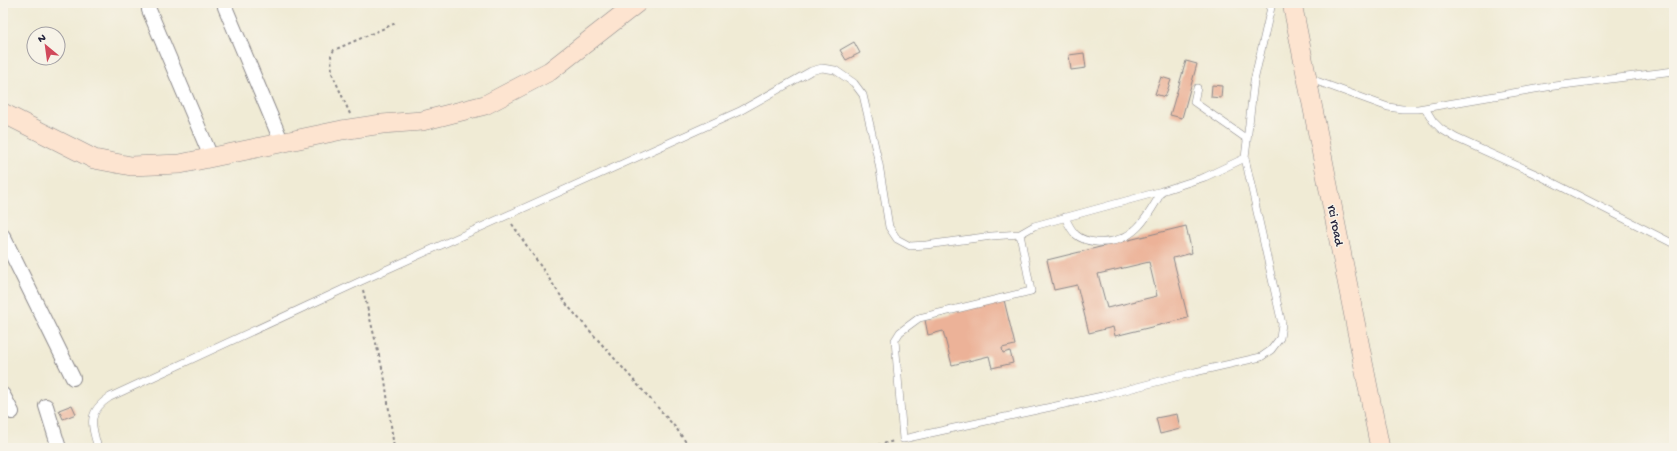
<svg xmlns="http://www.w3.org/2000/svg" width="1677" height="451" viewBox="0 0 1677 451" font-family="'Gochi Hand',sans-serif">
<rect width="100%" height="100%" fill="#f7f3e8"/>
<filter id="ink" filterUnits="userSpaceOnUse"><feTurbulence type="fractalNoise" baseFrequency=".025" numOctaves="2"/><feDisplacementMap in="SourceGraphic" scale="8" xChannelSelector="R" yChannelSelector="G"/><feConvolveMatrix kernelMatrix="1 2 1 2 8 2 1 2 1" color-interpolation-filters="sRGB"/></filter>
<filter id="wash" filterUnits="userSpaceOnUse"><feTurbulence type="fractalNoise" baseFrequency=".012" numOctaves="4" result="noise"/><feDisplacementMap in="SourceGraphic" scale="16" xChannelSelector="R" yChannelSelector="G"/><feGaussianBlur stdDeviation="0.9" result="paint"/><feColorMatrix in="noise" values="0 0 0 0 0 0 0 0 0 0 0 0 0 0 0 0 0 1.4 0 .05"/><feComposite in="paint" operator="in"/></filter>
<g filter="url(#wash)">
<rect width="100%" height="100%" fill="#f0ebd5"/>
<g id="blocks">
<path fill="#ecb298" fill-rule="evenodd" d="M854,42L860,53L846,60L840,50Z
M1084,53L1086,68L1071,70L1069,55Z
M1186,61L1197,64L1182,118L1170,115Z
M1161,77L1171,80L1165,97L1155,94Z
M1212,85L1222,86L1221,98L1211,97Z
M1186,226L1192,253L1173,258L1188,318L1115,336L1113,327L1089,333L1077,285L1054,290L1047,260ZM1149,262L1157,296L1107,308L1098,274Z
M1004,300L1015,345L1002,348L1003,353L1010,351L1013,363L992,368L989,356L952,365L943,331L928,335L925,320Z
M72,405L76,414L63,419L59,410Z
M1177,414L1180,429L1160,434L1156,418Z"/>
</g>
</g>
<g filter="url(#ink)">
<use href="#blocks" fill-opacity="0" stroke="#898688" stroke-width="1"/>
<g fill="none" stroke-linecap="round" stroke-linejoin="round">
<g stroke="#898688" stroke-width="8">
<path id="lane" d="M1308,78L1388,107L1402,109H1418L1547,87L1674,71
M1197,88L1194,102L1247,139
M1425,108L1433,121L1441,129L1456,138L1540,176L1674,244
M1065,217C1072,233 1077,240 1096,242C1132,245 1147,219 1162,191
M1020,234L1031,291L919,318L900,332L895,340L903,439L1102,396L1195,372L1261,357L1271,350L1280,338L1282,324L1245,158
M98,448C91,424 87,412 110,397L361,281L740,111L811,71L822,68L835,70L854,83L863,95L879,164L889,227L897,239L910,246L926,245L992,236L1020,234L1034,226L1162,191L1205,177L1245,158L1254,81L1272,3"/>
</g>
<g stroke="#898688" stroke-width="16">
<path id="street" d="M225,7L282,143
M149,10L211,157
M3,236L73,378
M3,395L12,412
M46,406L59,448"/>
</g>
<g stroke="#898688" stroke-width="20">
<path id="secondary" d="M1292,3L1380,448
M3,113L94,159L131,166L180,164L342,130L382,124L422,121L485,105L550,71L637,3"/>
</g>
<path stroke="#898688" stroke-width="2" stroke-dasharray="3 3" stroke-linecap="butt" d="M350,114L332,73L331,55L334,50L396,23
M512,224L567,305L676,428L690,448
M363,290L385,380L394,448
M866,448L894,441"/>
<use href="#lane" stroke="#fff" stroke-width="7"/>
<use href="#street" stroke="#fff" stroke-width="14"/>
<use href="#secondary" stroke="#fde4d0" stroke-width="19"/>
</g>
</g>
<g text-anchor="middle" stroke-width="3" stroke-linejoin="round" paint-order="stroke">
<g font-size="13" fill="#22223b" stroke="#f7f3e8">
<text transform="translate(1337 225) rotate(79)" y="5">rci road</text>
</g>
</g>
<rect width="1677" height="451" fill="none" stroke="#f7f3e8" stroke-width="16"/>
<g transform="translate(46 46) rotate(331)"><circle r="19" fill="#f7f3e8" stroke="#a29fa3"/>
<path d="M0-3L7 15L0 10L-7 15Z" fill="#d1495b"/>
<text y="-6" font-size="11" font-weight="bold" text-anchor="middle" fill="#22223b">N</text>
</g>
</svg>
